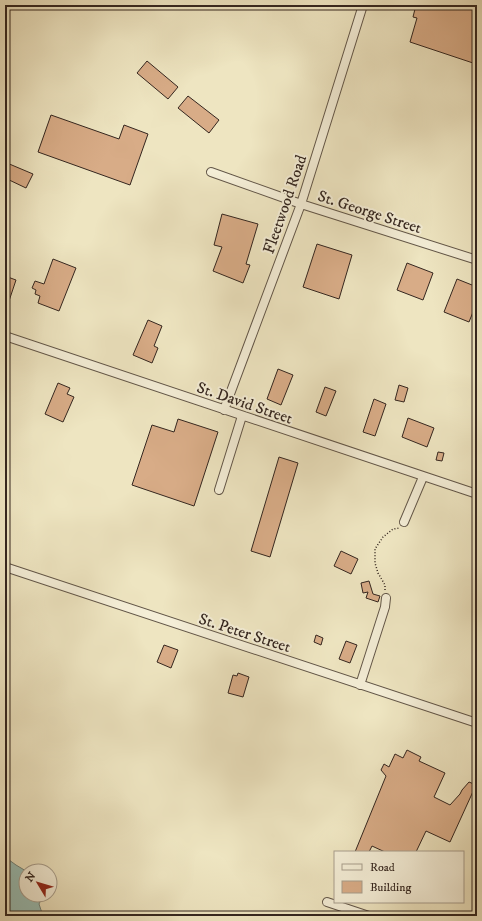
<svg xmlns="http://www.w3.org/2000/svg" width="482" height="921" viewBox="0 0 482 921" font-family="'IM FELL DW Pica',serif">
<rect width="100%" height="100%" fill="#eee5c1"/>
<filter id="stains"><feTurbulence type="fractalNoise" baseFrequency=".005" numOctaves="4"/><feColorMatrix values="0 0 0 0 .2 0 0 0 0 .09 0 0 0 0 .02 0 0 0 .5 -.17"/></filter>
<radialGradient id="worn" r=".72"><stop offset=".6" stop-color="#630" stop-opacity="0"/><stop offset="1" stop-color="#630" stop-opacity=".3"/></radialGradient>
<path fill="#99bfb6" stroke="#71827a" d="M5,857L16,865L26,871V895H43L39,904L43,916H5Z"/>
<path fill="#d8ac87" stroke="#34261f" d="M416,5H477V49L473,63L410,42L417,18L413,17Z
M147,61L178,87L168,99L137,73Z
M188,96L219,120L209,133L178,108Z
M51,115L119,139L124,125L148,134L130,185L38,152Z
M7,163L33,174L26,188L5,178V168Z
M222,214L258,224L246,264L250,265L243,283L213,271L222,247L214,245Z
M317,244L352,255L339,299L303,287Z
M53,259L76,268L59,311L38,303L40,296L35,294L36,290L32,288L35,281L44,284Z
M407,263L433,273L423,300L397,290Z
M5,276L16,280L6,310H5Z
M457,279L477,287V302L469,322L444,312Z
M148,320L162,326L154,346L158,348L152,363L133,355Z
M278,369L293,375L281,405L267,399Z
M58,383L70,388L67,394L74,397L63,422L45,414Z
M399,385L408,388L404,402L395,400Z
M325,387L336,391L326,416L316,412Z
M374,399L386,404L375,436L363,432Z
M408,418L434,428L427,447L402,437Z
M178,419L218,432L194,506L132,485L152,425L174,432Z
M438,452L444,453L442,461L436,460Z
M279,457L298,463L270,557L251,551Z
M341,551L358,559L351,574L334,566Z
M369,581L373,594L380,596L378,602L366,598L368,592L363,593L361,583Z
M316,635L323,638L321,645L314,642Z
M346,641L357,645L350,663L339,659Z
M164,645L178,650L171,668L157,662Z
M238,673L249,677L243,697L228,693L233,675L237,676Z
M407,750L421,757L419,761L445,773L434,797L450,805L460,794L462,790L469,782L476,785L450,842L426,831L416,852H385L372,846L369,852H355L386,776L381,770L384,764L389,767L395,754L403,758Z"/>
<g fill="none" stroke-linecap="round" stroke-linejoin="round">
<g stroke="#625648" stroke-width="10">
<path id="minor" d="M211,172L301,204L477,260
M5,336L477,494
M224,410L301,204L363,5
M219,490L242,416
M404,522L423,477
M5,567L477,723
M360,685L385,607L386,598
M327,902L369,916"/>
</g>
<path stroke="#34261f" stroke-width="1.5" stroke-dasharray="1 2" stroke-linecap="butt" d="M385,590V585L378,573L375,563V549L383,537L393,529L400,528"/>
<use href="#minor" stroke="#f4eed7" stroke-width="8"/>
</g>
<g text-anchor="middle" stroke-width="4" stroke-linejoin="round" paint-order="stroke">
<g font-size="16" fill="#34261f" stroke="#f4eed7">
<text transform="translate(284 204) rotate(-71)" y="6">Fleetwood Road</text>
<text transform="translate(370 211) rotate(18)" y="6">St. George Street</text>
<text transform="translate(245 402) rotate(19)" y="6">St. David Street</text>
<text transform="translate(245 632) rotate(18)" y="6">St. Peter Street</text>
</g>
</g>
<rect width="482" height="921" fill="none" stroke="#eee5c1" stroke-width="20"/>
<rect x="6" y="6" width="470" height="909" fill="none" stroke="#34261f" stroke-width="2"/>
<rect x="10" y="10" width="462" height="901" fill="none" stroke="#34261f"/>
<rect x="334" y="851" width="130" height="52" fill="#f4eed7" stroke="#a79e8d"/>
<rect x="342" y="864" width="20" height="6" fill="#f4eed7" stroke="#a79e8d"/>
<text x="370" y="871" font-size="12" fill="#34261f">Road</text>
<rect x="342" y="881" width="20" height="12" fill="#d8ac87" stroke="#a79e8d"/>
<text x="370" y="891" font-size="12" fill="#34261f">Building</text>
<g transform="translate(38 883) rotate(308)"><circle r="19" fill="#f4eed7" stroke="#a79e8d"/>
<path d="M0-3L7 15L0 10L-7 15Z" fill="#8f2418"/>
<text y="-6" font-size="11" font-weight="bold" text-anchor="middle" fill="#34261f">N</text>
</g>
<rect width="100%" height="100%" filter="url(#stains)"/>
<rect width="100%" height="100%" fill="url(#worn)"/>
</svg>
